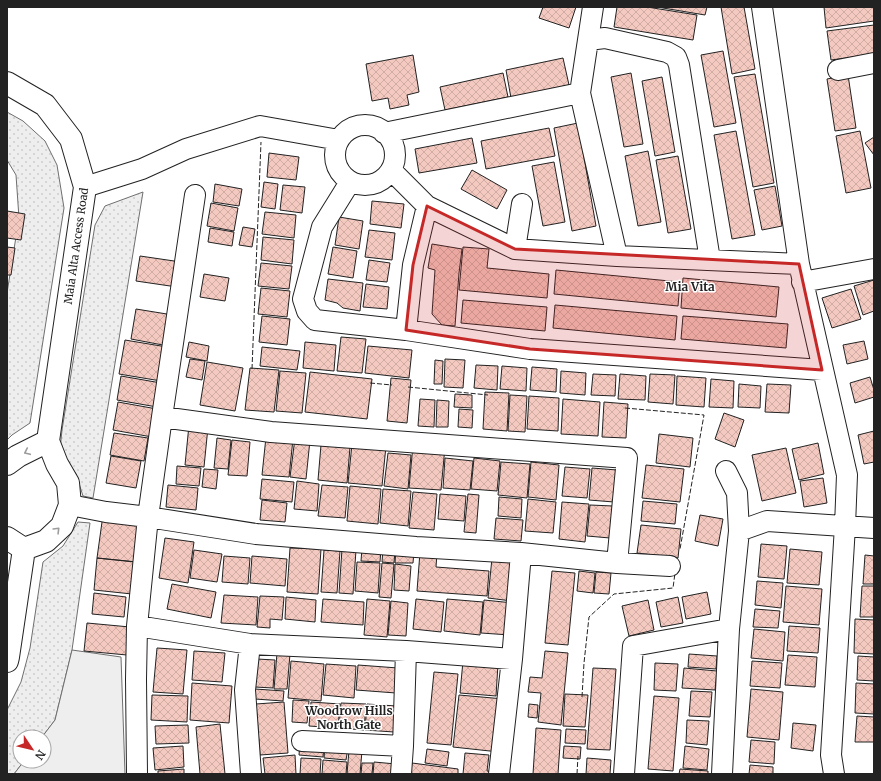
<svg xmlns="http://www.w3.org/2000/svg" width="881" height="781" viewBox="0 0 881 781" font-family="Merriweather,serif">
<defs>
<pattern id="grass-dots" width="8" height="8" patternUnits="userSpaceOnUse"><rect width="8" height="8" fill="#eee"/><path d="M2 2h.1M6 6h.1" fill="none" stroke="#ccc" stroke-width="1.8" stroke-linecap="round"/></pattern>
<pattern id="building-cross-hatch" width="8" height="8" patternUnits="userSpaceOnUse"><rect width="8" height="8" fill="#f3c9c0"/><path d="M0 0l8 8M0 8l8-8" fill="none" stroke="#d0aca5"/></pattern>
</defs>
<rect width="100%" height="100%" fill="#fff"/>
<path fill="url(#grass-dots)" stroke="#6f6f6f" d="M7,112L23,121L45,141L57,165L64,208L30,423L12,435L7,440V293L19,218L16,175L7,160Z
M143,192L93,498L83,496L76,474L60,450L62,430L95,225L105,206Z
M78,522L90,523L72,650L55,720L42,737H20V761H24L14,774H7V710L21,682L30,648L43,562L63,546Z"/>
<path fill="#eee" stroke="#6f6f6f" d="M72,650L121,657L125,774H14L24,761H44V737H42L55,720Z"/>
<path fill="url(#building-cross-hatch)" stroke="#222" d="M543,7H576L569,28L539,18Z
M617,7H647L697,15L693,40L614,27Z
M657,7H707L705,15Z
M721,7H744L755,69L732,74Z
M824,7H874V21L826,28Z
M874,25V54L831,60L827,31Z
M723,51L736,123L714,127L701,55Z
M413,55L419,92L407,95L409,105L390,109L388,98L372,101L366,64Z
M563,58L569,85L511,98L506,70Z
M503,73L508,97L445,110L440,87Z
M631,73L643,144L624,147L611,77Z
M755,74L774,183L753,187L734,77Z
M848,75L856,128L835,131L827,79Z
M662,77L675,152L655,156L642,81Z
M578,123L596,226L572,231L554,128Z
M549,128L555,156L486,169L481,141Z
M736,131L755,235L732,239L714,135Z
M860,131L871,188L846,193L836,136Z
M874,137V155L865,143Z
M472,138L477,163L419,173L415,149Z
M648,151L661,222L638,226L625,156Z
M269,153L299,157L296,180L267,177Z
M678,156L691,229L668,233L656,160Z
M554,162L565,222L543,226L532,166Z
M472,170L507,190L497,209L461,189Z
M264,182L278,184L275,209L261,207Z
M215,184L242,189L239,206L213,202Z
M283,185L305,187L302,213L280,210Z
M775,186L782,226L762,230L754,190Z
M372,201L404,204L401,228L370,224Z
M211,203L238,208L234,231L207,226Z
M7,211L25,214L21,240L7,238Z
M265,212L296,215L294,238L262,234Z
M339,217L363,221L359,249L335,245Z
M243,227L255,229L252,247L239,245Z
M210,228L234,232L232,246L208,242Z
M369,230L395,233L392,260L365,257Z
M263,237L294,240L292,264L261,260Z
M432,244L462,249L459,273L455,326L442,325L432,314L435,270L428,268Z
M7,247L15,248L11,275H7Z
M333,247L357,251L353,278L328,274Z
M463,247L489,249L487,268L549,274L547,298L459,290Z
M140,256L181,262L177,287L136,281Z
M369,260L390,263L387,282L366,280Z
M261,263L292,266L289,289L258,286Z
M556,270L680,282L678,306L554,294Z
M204,274L229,278L225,301L200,297Z
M683,278L779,287L776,317L681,308Z
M328,279L363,283L360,311L343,308L337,303L325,300Z
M874,280V311L863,315L854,286Z
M366,284L389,287L387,309L363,307Z
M261,288L290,291L287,317L258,314Z
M851,289L861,319L832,328L822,298Z
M463,300L547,307L545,331L461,323Z
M555,305L677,316L675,340L553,328Z
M136,309L173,315L168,346L131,339Z
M262,316L290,319L287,345L259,342Z
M683,316L788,324L786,348L681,339Z
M341,337L366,339L362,373L337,371Z
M125,340L167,347L161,381L119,374Z
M864,341L868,359L847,364L843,345Z
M189,342L209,346L207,361L186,357Z
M305,342L336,345L334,371L303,368Z
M368,346L412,350L409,378L365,373Z
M262,347L300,351L297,370L260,366Z
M190,359L205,361L202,380L186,377Z
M445,359L465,360L463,388L444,387Z
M435,360L443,361L442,384H434Z
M207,362L243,368L235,411L200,405Z
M476,365L498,366L497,390L474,388Z
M502,366L527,368L526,391L500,389Z
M532,367L557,369L556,392L530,390Z
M250,368L279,370L274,412L245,410Z
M280,371L306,373L302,413L276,411Z
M561,371L586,373L585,395L560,393Z
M310,372L372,379L367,419L305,412Z
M593,374L616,375L615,396L591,395Z
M620,374L646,376L645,400L618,399Z
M650,374L675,375L673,404L648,402Z
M121,376L161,383L157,407L117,400Z
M677,376L706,378L704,407L676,405Z
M870,377L874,390V397L855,403L850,383Z
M391,378L411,380L407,423L387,421Z
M711,379L734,381L733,408L709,407Z
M739,384L761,386L760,408L738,407Z
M767,384L791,385L789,413L765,412Z
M485,392L509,393L507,431L483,429Z
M455,394L472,395V408L454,407Z
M510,395L527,396L525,432L508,431Z
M529,396L559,398L558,431L527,429Z
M420,399L435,400L434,427L418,426Z
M563,399L600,402L598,436L561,434Z
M437,400L449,401L448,427H436Z
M118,402L157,409L152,437L113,430Z
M604,402L628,404L626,438L602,437Z
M459,409L473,410L472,428L458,427Z
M724,413L744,420L735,447L715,439Z
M189,425L208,427L204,467L185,465Z
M874,431V462L864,464L858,435Z
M114,433L148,438L144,461L110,455Z
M659,434L693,438L690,467L656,463Z
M266,437L293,439L289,477L262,475Z
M217,438L231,440L228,469L214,468Z
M295,438L310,440L306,479L290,477Z
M232,440L250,442L247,476L228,475Z
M818,443L824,474L799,480L792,449Z
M352,444L386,446L382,486L348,483Z
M321,445L350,447L347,483L318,480Z
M413,445L445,447L441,490L409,488Z
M786,448L796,493L762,501L752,455Z
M388,453L411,455L408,489L384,486Z
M111,456L141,461L136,488L106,483Z
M445,458L473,461L470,490L443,488Z
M474,458L500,461L497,491L471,489Z
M501,462L530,464L527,498L498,495Z
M531,462L559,465L556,500L528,497Z
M646,465L684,469L680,502L642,498Z
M177,466L201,468L199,486L176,484Z
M565,467L590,469L587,498L562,496Z
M592,468L617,470L614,502L589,500Z
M204,469L218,470L216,489L202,487Z
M823,478L827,503L804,507L800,481Z
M262,479L294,482L292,502L260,499Z
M297,481L319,484L317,511L294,509Z
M168,485L198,488L196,510L166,507Z
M322,485L348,487L345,518L318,516Z
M350,486L381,489L378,524L347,521Z
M383,489L411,491L408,526L380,523Z
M413,492L437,494L434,530L409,528Z
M440,494L466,496L464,521L438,519Z
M468,494L479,495L476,533L464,532Z
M499,497L522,499L521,518L498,516Z
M528,499L556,502L553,533L525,531Z
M262,500L287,503L285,522L260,520Z
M643,501L677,504L675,524L641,521Z
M562,502L589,504L585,542L559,539Z
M590,505L613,506L610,538L587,536Z
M700,515L723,519L718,546L695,541Z
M103,518L142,527L137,562L97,558L102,522Z
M496,518L523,520L521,541L494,539Z
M641,525L681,529L678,558L637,553Z
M165,538L194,542L188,583L159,578Z
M761,544L787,546L784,579L758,577Z
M290,548L321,549L318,594L287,592Z
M362,548L381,549L380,562L361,561Z
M342,549L356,550L353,594L339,593Z
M383,549L395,550L394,563L382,562Z
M396,549L414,551L413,563H395Z
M790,549L822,552L819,585L787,583Z
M194,550L222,554L217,582L190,578Z
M324,550L340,551L337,593L321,592Z
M420,552L437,553L436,567L489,571L487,596L417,591Z
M865,555L874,556V584H863Z
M224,556L250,558L248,584L222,582Z
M252,556L287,559L285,586L250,583Z
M97,558L135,562L132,594L94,590Z
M492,558L516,560L512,601L488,598Z
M357,562L380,563L378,593L355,591Z
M382,563L394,564L391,598L379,597Z
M395,564L411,566L409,591L394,590Z
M552,571L575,573L568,645L545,643Z
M579,571L595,573L593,593L577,591Z
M596,572L611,573L609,594L594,593Z
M757,581L783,583L781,608L755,605Z
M172,584L216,592L211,618L167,609Z
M786,586L822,589L819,625L783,622Z
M862,586H874V617H860Z
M707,592L711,614L686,619L682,597Z
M94,593L126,597L124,617L92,614Z
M224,595L258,597L256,625L221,623Z
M260,596L284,597L282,620L270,619V628L257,627Z
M286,597L316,600L315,622L285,619Z
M678,597L683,623L661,627L656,602Z
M323,599L364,602L363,625L321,622Z
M367,599L390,601L387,637L364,635Z
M416,599L444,602L441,632L413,629Z
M447,599L483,602L480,635L444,631Z
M484,600L513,603L510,635L481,633Z
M648,600L654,630L629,636L622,606Z
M391,601L408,603L406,636L388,635Z
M755,609L780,611L778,628L753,627Z
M855,619L874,620V654L854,653Z
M87,623L130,627L127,655L84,651Z
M789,626L820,628L818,653L787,651Z
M754,629L785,632L783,661L751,658Z
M157,648L187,650L183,694L153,692Z
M194,651L225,653L222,682L192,680Z
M545,651L568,653L561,725L538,722L541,693L528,692L530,677L542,678Z
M277,653L290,654L287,689H274Z
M689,654L717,656L716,669L688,667Z
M788,655L817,657L815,687L785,685Z
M858,656L874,657V681L857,680Z
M257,659L275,660L273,688L255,687Z
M291,661L324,664L321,701L288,698Z
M463,661L498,664L496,696L460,693Z
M752,661L782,663L780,688L750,686Z
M655,663L678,664L676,691L654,690Z
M326,664L356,666L354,698L323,695Z
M358,665L398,668L396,693L356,690Z
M593,668L616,669L610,750L587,749Z
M684,668L717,671L715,690L682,688Z
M434,672L458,674L451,745L427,743Z
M192,683L232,686L229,723L190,720Z
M856,683L874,684V714L855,713Z
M255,689L284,691L283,701L255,699Z
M751,689L783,692L779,740L747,737Z
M691,691L712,692L710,717L689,716Z
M565,694L588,695L585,727L563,726Z
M152,695L188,696L187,722L151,720Z
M459,695L504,699L499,752L453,747Z
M654,696L679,698L673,771L648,769Z
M293,700L309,701L307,723L292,722Z
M284,702L288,753L260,755L256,704Z
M311,702L340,704L338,728L309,726Z
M341,703L366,704L364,730L339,728Z
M367,704L396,706L394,732L365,730Z
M529,704L538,705L537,718L528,717Z
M857,716L874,717V742H855Z
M687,720L709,721L707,745L686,743Z
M793,723L816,725L813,751L791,748Z
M220,724L225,774H200L196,727Z
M188,725L189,743L156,744L155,726Z
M536,728L561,730L558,774H533Z
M566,729L586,730L585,744L565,743Z
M751,740L775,742L774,764L749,762Z
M300,743L324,745L323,757L299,755Z
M183,746L184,767L155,770L153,748Z
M325,746L348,748L346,760L324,758Z
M564,746L581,747L580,759L563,758Z
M685,746L709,749L707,770L683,768Z
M427,749L449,752L447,766L425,763Z
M349,750L362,751L360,774H347Z
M465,753L489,755L487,771L498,772V774H463Z
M295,755L296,774H265L263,758Z
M301,758L321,759L320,774H300Z
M587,758L611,760L610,774H586Z
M323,760L347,762L346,774H322Z
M374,762L396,764L395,774H373Z
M362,763H373L372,774H361Z
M412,763L458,769V774H410Z
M750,765L773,767V774H749Z
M184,769V774H158V771Z
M680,769L708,771V774H679Z"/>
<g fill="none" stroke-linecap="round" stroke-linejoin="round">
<g stroke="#222" stroke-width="22">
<path id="minor" d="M593,7L580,93L617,256
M762,7L799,264L847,475L845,526L831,755L834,774
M588,40L605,38L667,52L676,57L679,65L710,260
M838,70L874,63
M335 155a30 30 0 1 1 60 0a30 30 0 1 1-60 0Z
M384,133L580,93
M391,170L427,206L515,249L617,256L799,264
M350,182L322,227L303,299L307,311L315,320L406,330L530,349L822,370
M85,187L142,169L186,149L260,126L339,140
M515,249L522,204
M802,282L874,269
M406,330L413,265L427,206
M162,417L271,432L627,458L617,563
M70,505L106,512L148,517L256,534L416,547L521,553L617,563L670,566
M739,531L767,521L874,528
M137,626L250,644L406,651L512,659
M250,644L245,690L251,774
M302,741L403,746
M137,774L136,679L137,626L148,517L162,417L195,195
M401,774L403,746L406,651
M499,774L512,659L521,553
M624,774L633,646L729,629
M722,774L729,629L739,531L737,493L726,471"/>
</g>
<g stroke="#222" stroke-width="24">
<path id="tertiary" d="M7,83L45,105L71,139L85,187L48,441L57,464L68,483L70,505L62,526L46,541L24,549
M7,464L18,456L48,441
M7,538L24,549
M7,661L8,657L24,549"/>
</g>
<use href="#minor" stroke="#fff" stroke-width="20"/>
<use href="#tertiary" stroke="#fff" stroke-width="22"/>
<path stroke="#222" stroke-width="1" stroke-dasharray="5 2" stroke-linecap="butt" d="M252,369L261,142
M370,383L392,385
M408,387L488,395
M625,408L704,415L680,549
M582,697L584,663L589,617L614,594L673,588L675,573
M577,774L578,756"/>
</g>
<defs><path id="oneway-chevron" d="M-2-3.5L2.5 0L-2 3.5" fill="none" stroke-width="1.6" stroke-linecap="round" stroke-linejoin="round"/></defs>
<g stroke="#9c9c9c">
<use href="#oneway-chevron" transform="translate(27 452) rotate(155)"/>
<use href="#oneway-chevron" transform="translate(57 530) rotate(-45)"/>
</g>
<path fill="#c62828" fill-opacity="0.2" stroke="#c62828" stroke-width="3" stroke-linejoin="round" d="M427,206L515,249L799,264L822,370L530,349L406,330L413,265Z"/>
<g text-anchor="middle" stroke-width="3" stroke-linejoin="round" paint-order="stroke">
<g font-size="11" fill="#222" stroke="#fff">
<text transform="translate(76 246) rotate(-82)" y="4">Maia Alta Access Road</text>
</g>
<g font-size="12" font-weight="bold" fill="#222" stroke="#fff">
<text x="690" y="291">Mia Vita</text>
<text x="349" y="715">Woodrow Hills<tspan x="349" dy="14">North Gate</tspan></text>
</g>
</g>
<rect width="881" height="781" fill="none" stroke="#222222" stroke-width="16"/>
<g transform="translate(32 749) rotate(125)"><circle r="19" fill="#ffffff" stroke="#a7a7a7"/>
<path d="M0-3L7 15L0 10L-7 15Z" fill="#c62828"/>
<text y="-6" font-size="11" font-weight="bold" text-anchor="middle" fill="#222222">N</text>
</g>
</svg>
